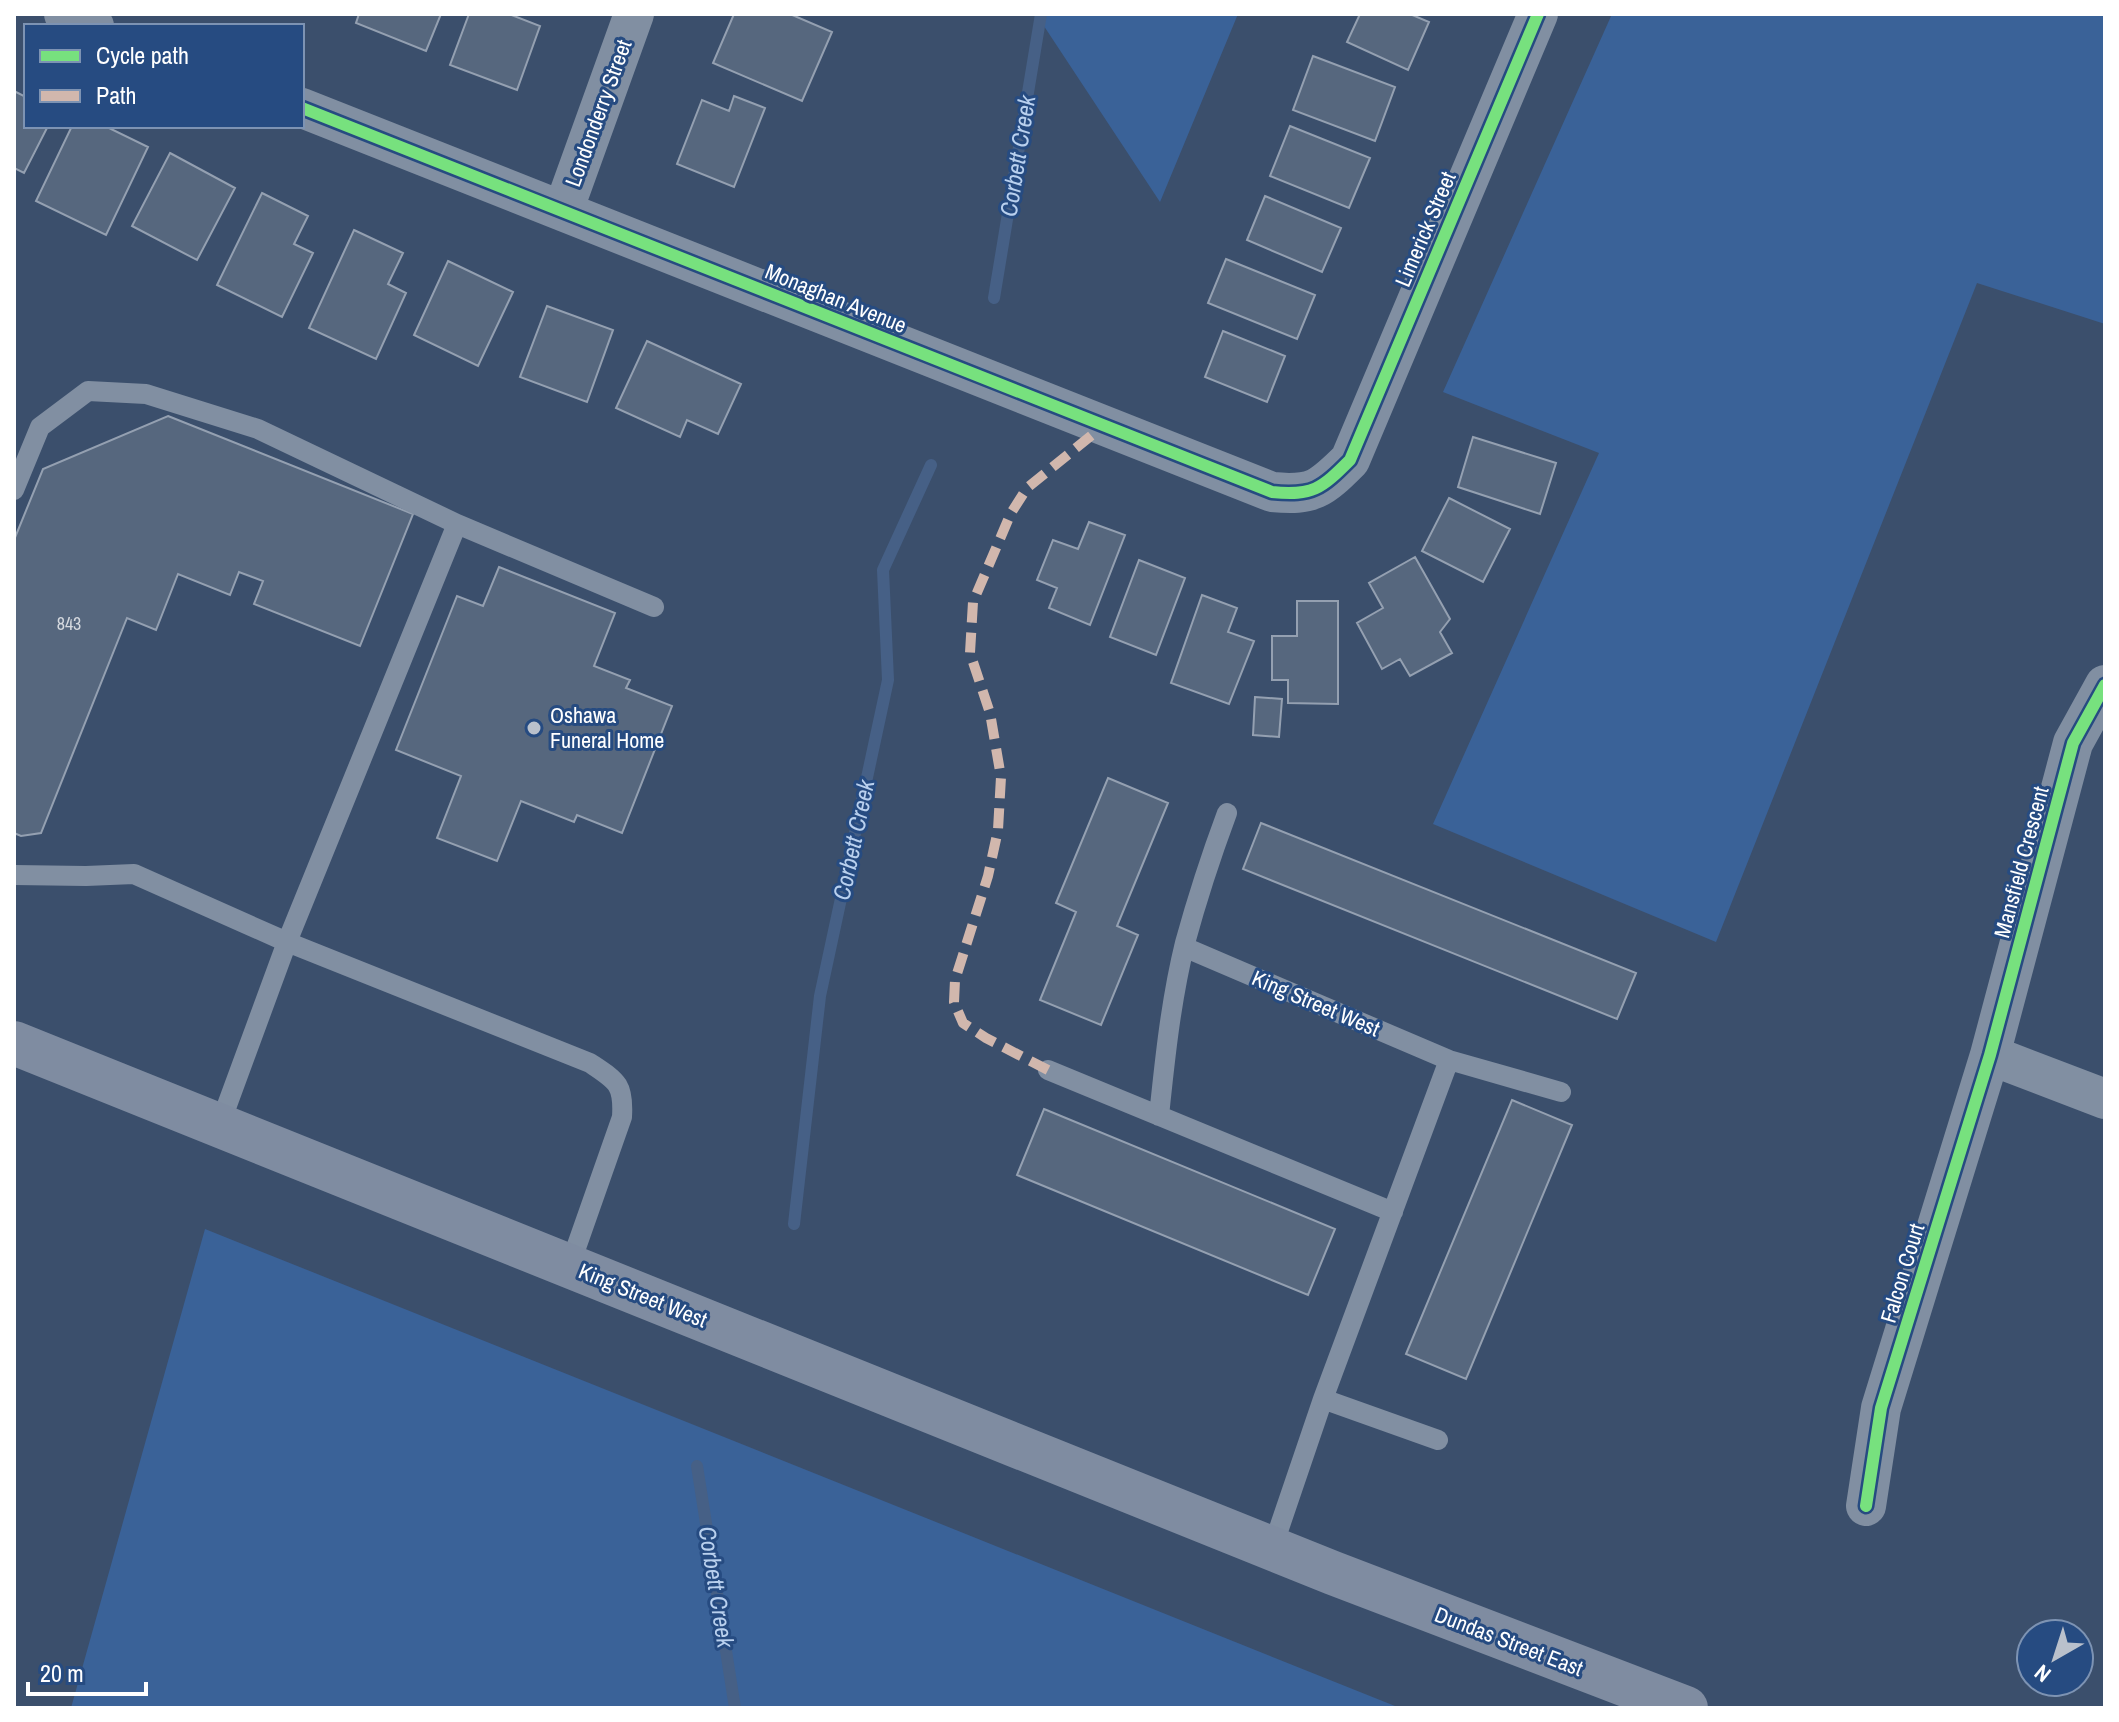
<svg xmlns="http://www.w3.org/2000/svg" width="2119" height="1722" viewBox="0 0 2119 1722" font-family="'Archivo Narrow',sans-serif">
<rect width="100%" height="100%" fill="#3b4f6c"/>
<path fill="#3a6298" d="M1036,14H1238L1160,202Z
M1612,14H2105V324L1977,283L1716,942L1433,824L1599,453L1443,392Z
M205,1229L1400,1708H71Z"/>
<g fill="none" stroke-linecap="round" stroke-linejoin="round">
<path stroke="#466086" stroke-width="12" d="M994,298L1041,14
M794,1224L820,996L888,680L883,570L931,465
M697,1466L735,1708"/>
</g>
<path fill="#56677e" stroke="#94a0b1" stroke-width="2" d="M359,14H441L426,51L356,23Z
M469,14H509L540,26L517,90L450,65Z
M734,14H790L832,32L802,101L713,63Z
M1360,14H1410L1429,22L1408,70L1347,42Z
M1313,56L1395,87L1375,141L1293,110Z
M14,91L26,97V126H48L24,173L14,168Z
M734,96L765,108L734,187L677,164L702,100L729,111Z
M72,126H105L148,147L106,235L36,201Z
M1290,126L1370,158L1349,208L1270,176Z
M170,153L235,188L197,260L132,226Z
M262,193L308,216L294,244L313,253L282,317L217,285Z
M1265,196L1341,228L1322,272L1247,240Z
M354,230L403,253L388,284L406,293L376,359L309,328Z
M1226,259L1315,295L1297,339L1208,303Z
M448,261L513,292L478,366L414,335Z
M547,306L613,330L587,402L520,377Z
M1223,331L1285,356L1267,402L1205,377Z
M647,341L741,384L718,434L687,420L680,437L616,408Z
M168,416L413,514L360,646L254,604L263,581L239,572L230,595L178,574L156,630L127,618L41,833L21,836L14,833V540L43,469Z
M1473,437L1556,463L1540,514L1458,487Z
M1449,498L1510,529L1483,582L1422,551Z
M1089,522L1125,535L1090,625L1049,608L1057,588L1037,580L1053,540L1078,549Z
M1415,557L1450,619L1440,632L1452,653L1410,676L1400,659L1382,669L1357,623L1383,608L1369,583Z
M1139,560L1185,578L1156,655L1110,637Z
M499,567L615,613L594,666L630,680L626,688L672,706L622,833L577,815L574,822L521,801L497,861L437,838L461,776L396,750L457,596L483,606Z
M1202,595L1237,608L1228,632L1254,641L1229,704L1171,683Z
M1297,601H1338V704L1288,703V680H1272V636H1297Z
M1255,697L1282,699L1279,737L1253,735Z
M1108,778L1168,803L1117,926L1138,935L1101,1025L1040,1000L1076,912L1056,903Z
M1261,823L1636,973L1617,1019L1243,869Z
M1512,1100L1572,1125L1466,1379L1406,1354Z
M1044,1109L1335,1229L1308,1295L1017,1175Z"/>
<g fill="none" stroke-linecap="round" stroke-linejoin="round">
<path stroke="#818fa2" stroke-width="20" d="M14,490L40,427L88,391L146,394L258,429L457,524
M14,875L86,876L134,874L287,942L590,1063C617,1081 624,1084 622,1117L570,1265
M1184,947L1449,1060L1561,1092
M1048,1070L1393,1212
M1159,1116C1165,1058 1171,1000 1185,943C1197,899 1211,856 1227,813
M219,1127L287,942L457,524L654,607
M1323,1399L1438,1440
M1272,1549L1323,1399L1449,1060"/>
<path stroke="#818fa2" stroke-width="40" d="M64,14L94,26
M302,108L1272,492C1313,496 1321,489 1350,460L1538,14
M563,211L634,14
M1990,1055L2105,1099
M1866,1506L1881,1408L1990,1055L2073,743L2105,685"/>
<path stroke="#7f8ca1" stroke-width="44" d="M14,1043L1333,1573L1686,1708"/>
<path stroke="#d1b7ad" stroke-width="10" stroke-dasharray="20 10" stroke-linecap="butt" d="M1048,1070L986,1038L963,1023L954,1002L955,980L988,876L998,830L1001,777L990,713L970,653L973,602L1011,513L1027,488L1103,426"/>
<g stroke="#264b81" stroke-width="17">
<path id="cycleway" d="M302,108L1272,492C1313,496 1321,489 1350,460L1538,14
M1866,1506L1881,1408L1990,1055L2073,743L2105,685"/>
</g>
<use href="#cycleway" stroke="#77e17e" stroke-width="12"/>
</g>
<circle fill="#bac1cc" stroke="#264b81" stroke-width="3" cx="534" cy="728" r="8"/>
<g text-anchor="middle" stroke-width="6" stroke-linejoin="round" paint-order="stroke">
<g font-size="18" fill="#d5d9df">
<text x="69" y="630">843</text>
</g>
<g font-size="22" fill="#fff" stroke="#264b81">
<text transform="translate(598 113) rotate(-70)" y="8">Londonderry Street</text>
<text transform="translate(1425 229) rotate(-67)" y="8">Limerick Street</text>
<text transform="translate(836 298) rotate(22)" y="8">Monaghan Avenue</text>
<text transform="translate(2021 862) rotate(-75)" y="8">Mansfield Crescent</text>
<text transform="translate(1316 1003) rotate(23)" y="8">King Street West</text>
<text transform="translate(1902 1273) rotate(-73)" y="8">Falcon Court</text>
<text transform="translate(643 1295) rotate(22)" y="8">King Street West</text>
<text transform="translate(1509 1641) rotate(21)" y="8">Dundas Street East</text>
</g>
<g font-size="22" fill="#fff" stroke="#264b81" text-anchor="start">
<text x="550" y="723">Oshawa<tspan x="550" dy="25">Funeral Home</tspan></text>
</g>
<g font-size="24" font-style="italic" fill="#b9d0ee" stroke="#264b81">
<text transform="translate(1018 156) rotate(-81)" y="8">Corbett Creek</text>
<text transform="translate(854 840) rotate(-78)" y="8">Corbett Creek</text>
<text transform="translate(716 1587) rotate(81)" y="8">Corbett Creek</text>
</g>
</g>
<rect width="2119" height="1722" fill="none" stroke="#ffffff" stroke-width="32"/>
<rect x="24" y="24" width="280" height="104" fill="#264b81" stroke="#7d93b3" stroke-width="2"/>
<rect x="40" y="50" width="40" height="12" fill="#77e17e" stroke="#7d93b3" stroke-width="2"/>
<text x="96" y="64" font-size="24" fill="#ffffff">Cycle path</text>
<rect x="40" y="90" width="40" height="12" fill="#d1b7ad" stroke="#7d93b3" stroke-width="2"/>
<text x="96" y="104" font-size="24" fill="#ffffff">Path</text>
<g transform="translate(2055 1658) rotate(219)"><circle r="38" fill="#264b81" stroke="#7d93b3" stroke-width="2"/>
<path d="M0-6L14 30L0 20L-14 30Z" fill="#bac1cc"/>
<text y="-12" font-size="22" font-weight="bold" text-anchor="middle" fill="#ffffff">N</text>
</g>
<path d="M28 1682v12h118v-12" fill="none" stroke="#ffffff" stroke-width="4"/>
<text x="40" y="1682" font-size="24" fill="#ffffff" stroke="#264b81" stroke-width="6" paint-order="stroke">20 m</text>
</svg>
